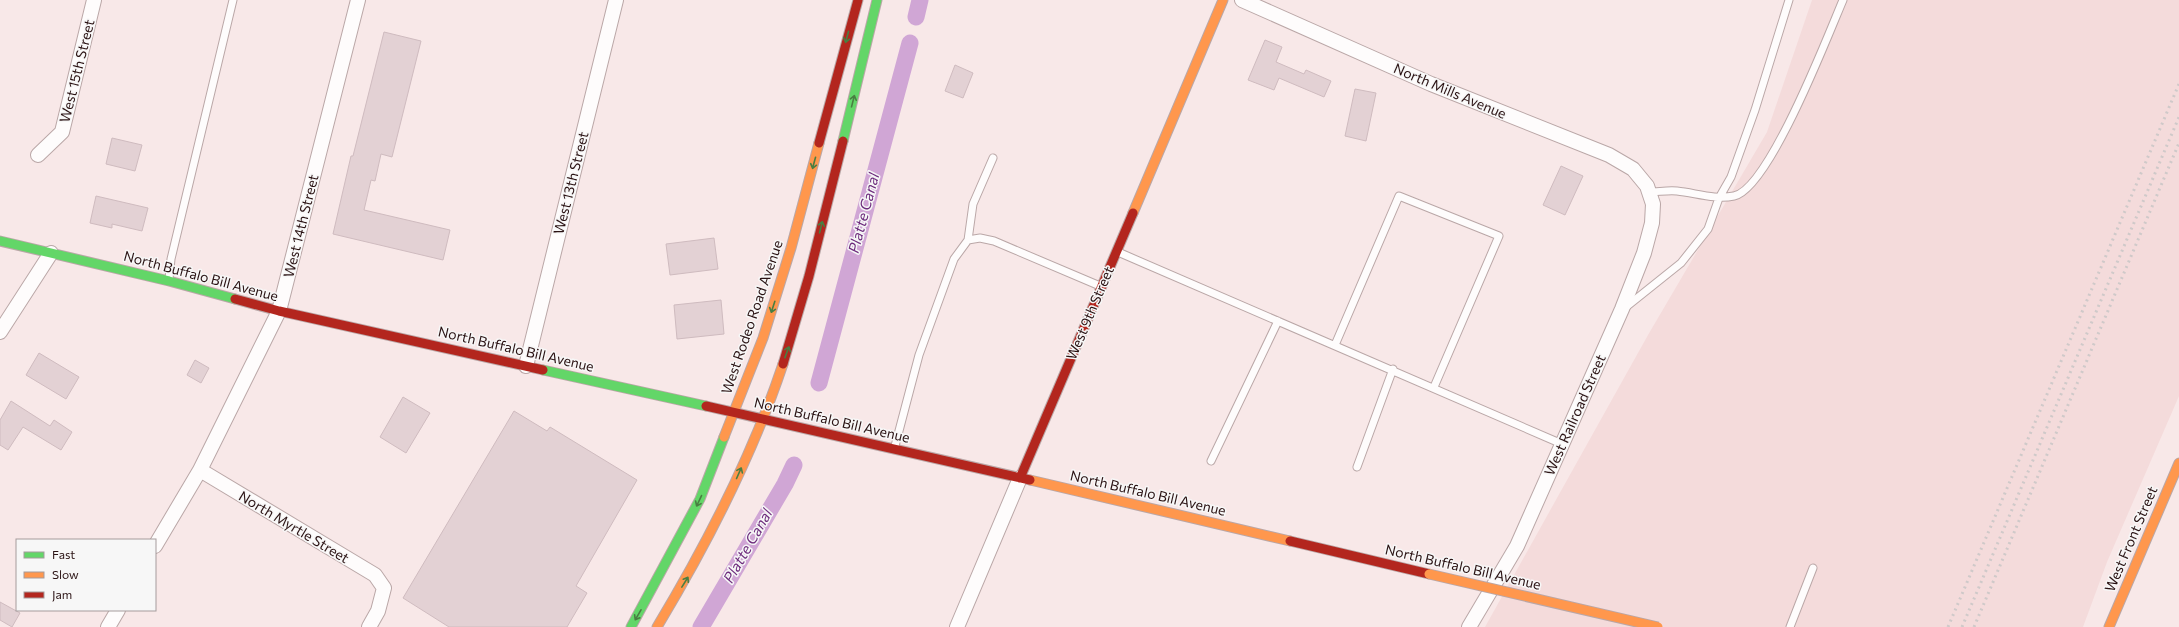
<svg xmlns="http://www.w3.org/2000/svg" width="2179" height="627" viewBox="0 0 2179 627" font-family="Commissioner,sans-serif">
<rect width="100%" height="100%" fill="#f8e8e8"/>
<path fill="#f4dbdb" d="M1812,0H2179V396L2107,562L2083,627H1485L1648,335L1767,132Z"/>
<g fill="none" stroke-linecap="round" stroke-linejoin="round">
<path stroke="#d0a6d5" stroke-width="17" d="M916,17L920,0
M819,383L910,43
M701,627L785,484L794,465"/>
</g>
<path fill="#e3d1d4" stroke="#cfbbbf" d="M384,32L421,41L392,157L381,154L375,181L371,180L364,210L450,230L443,260L333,234L351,156H353Z
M1265,40L1282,47L1276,62L1304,74L1306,70L1331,81L1324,97L1279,78L1274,90L1248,80Z
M955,65L973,73L963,98L945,91Z
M1355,89L1376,93L1366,141L1345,136Z
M112,138L142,145L135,171L106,164Z
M1561,166L1583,176L1565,215L1543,205Z
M96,196L148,208L142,231L112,224V228L90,223Z
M714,238L718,269L670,275L666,244Z
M721,300L724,334L677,339L674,305Z
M39,353L79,377L66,399L26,375Z
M195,360L209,368L201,383L187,375Z
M403,397L430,413L406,453L380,437Z
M11,401L50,426L54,420L72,432L61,450L23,427L8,450L0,445V420Z
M514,411L547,431L550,427L637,480L576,586L587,593L567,627H449L403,598Z
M0,602L20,613L12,627L0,620Z"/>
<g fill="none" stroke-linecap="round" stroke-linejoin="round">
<g stroke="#baa7a7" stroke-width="9">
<path id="lane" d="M1649,192C1658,192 1668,190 1677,191C1696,193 1715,200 1734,196C1769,189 1828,35 1843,0
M968,240L980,238L994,241L1100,286
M1118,252L1562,444
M169,279L171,259L233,0
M1626,307L1681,263L1708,229L1719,198L1731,177L1755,110L1789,0
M1335,345L1399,196L1499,236L1434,387
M895,446L919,355L954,259L968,240L973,204L993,158
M1211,461L1278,321
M1357,467L1393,369
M1790,627L1813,568"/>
</g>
<g stroke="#baa7a7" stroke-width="16">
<path id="street" d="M1242,0L1431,84L1609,155L1633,169L1647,186L1653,204L1652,223L1644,253L1622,309L1517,546L1469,627
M38,155L62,132L94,0
M0,332L51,253
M526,366L616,0
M200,470L375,575L384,588L378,611L369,627
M155,546L200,470L279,311L358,0
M108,627L118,610
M957,627L1020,478"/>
</g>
<g stroke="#baa7a7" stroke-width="11">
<path id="fast" d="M843,141L877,0
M0,241L169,281L235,299
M543,370L706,406
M631,627L700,499L724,437"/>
</g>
<g stroke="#baa7a7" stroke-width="11">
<path id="slow" d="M1133,213L1223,0
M724,437L763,338L791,248L819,143
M1030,480L1290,541
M657,627C707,544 752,457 783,364
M2109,627L2179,463"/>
</g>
<g stroke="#baa7a7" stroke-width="11">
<path id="jam" d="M819,143L858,0
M235,299L279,311L543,370
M783,364L809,276L843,141
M706,406L1030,480
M1020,478L1133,213
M1290,541L1429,574"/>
</g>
<use href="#lane" stroke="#fefcfc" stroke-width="7"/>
<use href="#street" stroke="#fefcfc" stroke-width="14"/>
<use href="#fast" stroke="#63d668" stroke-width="9"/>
<use href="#slow" stroke="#ff974d" stroke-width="9"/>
<use href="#jam" stroke="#b3261e" stroke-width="9"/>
<path stroke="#cfc9c9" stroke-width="3" stroke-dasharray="2 4" stroke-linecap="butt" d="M1948,627L2179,84
M1962,627L2179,117
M1974,627L2179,143"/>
<g stroke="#baa7a7" stroke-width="11" stroke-linecap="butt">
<path id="slow-bridge" d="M1429,574L1658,627"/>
</g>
<use href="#slow-bridge" stroke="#ff974d" stroke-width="9"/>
</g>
<defs><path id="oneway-shaft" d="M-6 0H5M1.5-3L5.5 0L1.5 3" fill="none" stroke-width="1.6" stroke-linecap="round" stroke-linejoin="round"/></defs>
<g stroke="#497e42">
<use href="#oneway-shaft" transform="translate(847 37) rotate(105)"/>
<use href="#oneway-shaft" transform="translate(853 101) rotate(-76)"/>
<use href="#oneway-shaft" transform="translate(814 163) rotate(105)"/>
<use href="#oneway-shaft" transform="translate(821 227) rotate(-76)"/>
<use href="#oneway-shaft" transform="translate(773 307) rotate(108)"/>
<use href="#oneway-shaft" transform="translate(787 352) rotate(-70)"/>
<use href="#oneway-shaft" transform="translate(739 473) rotate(-66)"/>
<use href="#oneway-shaft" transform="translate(699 501) rotate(115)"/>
<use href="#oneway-shaft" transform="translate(685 582) rotate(-58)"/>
<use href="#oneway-shaft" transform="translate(638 615) rotate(120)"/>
</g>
<g text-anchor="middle" stroke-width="3" stroke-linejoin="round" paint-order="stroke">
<g font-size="14" fill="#2a1213" stroke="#f7f7f7">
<text transform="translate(77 71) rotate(-76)" y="5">West 15th Street</text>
<text transform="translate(1450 91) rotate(23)" y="5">North Mills Avenue</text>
<text transform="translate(571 183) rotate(-76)" y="5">West 13th Street</text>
<text transform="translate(301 226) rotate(-76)" y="5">West 14th Street</text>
<text transform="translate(201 276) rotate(15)" y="5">North Buffalo Bill Avenue</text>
<text transform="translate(1090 313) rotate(-67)" y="5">West 9th Street</text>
<text transform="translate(752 317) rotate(-71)" y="5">West Rodeo Road Avenue</text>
<text transform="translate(516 349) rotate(13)" y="5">North Buffalo Bill Avenue</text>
<text transform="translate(1575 415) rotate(-66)" y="5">West Railroad Street</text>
<text transform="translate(832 420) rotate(13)" y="5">North Buffalo Bill Avenue</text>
<text transform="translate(1148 493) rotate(13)" y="5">North Buffalo Bill Avenue</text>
<text transform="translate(294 527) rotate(31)" y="5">North Myrtle Street</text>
<text transform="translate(2131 539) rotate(-67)" y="5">West Front Street</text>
<text transform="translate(1463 567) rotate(13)" y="5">North Buffalo Bill Avenue</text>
</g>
<g font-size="15" font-style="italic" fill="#6d2c7d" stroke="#f7f7f7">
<text transform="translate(864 213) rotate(-75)" y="5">Platte Canal</text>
<text transform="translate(748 546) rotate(-60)" y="5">Platte Canal</text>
</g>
</g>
<rect x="16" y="539" width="140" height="72" fill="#f7f7f7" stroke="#a59b9c"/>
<rect x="24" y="552" width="20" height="6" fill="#63d668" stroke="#a59b9c"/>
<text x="52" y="559" font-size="12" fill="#2a1213">Fast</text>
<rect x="24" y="572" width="20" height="6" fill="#ff974d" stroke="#a59b9c"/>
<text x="52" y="579" font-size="12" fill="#2a1213">Slow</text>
<rect x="24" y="592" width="20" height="6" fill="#b3261e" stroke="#a59b9c"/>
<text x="52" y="599" font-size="12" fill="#2a1213">Jam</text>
</svg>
